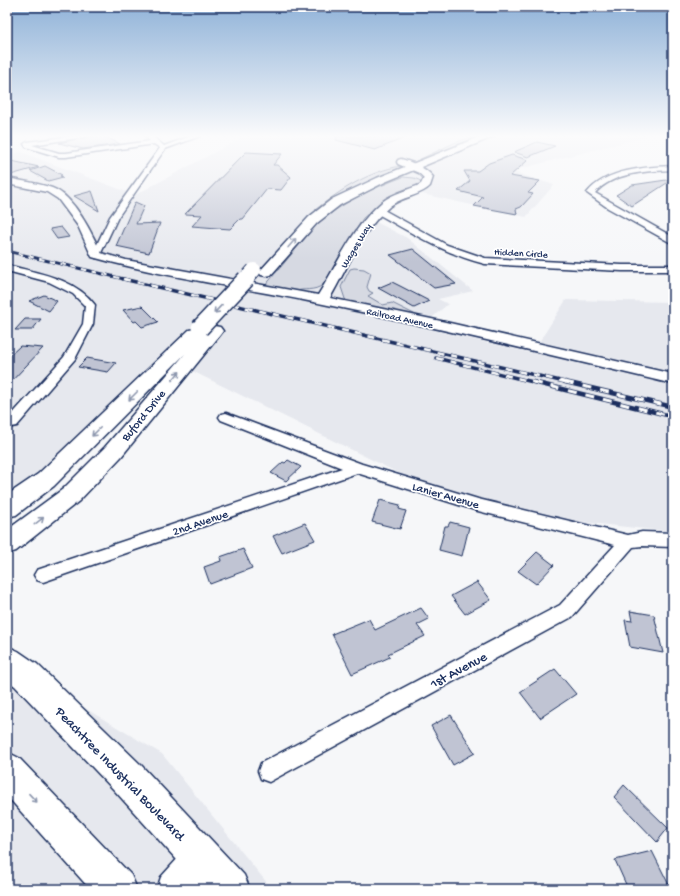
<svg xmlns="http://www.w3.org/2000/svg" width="680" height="896" viewBox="0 0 680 896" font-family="'Gochi Hand',sans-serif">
<rect width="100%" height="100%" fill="#f6f7f9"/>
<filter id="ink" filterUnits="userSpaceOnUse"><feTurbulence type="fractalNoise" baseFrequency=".025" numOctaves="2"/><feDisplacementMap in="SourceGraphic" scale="8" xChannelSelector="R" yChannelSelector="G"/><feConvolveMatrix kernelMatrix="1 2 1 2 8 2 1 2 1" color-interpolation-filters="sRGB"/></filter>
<g filter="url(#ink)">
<path fill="#e6e8ee" d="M245,136H649L511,171L554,185L526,217L422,194L388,206L380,218L374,221L407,238L473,291L438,299L448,304L421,327L532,353L566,300L673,302V532L580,522L445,496L176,363L92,444L7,506V155L21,152L135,195Z
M7,662L162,754L272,889H7Z"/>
<path fill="#d6d9e2" stroke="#7884a0" d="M474,136H486L419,162L412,163L454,143Z
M401,166L403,167L400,169L319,211L315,210C339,191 369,171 401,166Z
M403,177L414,178L421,181L420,184L380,204L363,218L324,284C313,293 304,287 295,292L264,287L316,225C341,203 371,189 403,177Z
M354,268L364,269L371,273L367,287L369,291L373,293L368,296L383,305L392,303L418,316L347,301L345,299L341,287L350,269Z"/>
<path fill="#c0c4d3" stroke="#1b2f5e" d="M91,136H104L120,144L83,149L59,143Z
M337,136H407V137L375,150L336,140Z
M537,142L555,146L528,157L514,152Z
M246,152L282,154L273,165H277L291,177L281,190L267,189L243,219H240L230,229L192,226L202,215L185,214Z
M512,155L528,160L510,176L540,181L528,193L533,194L521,207L516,209L517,214L474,206L483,197L458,191L470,181L464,171H478L489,163Z
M7,160L39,167L7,176Z
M45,166L62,175L60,176L63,177L48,181L30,171Z
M673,179L632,206L616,195L632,185Z
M92,191L99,211L74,196Z
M135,202L144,206L136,224L160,223L149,253L116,246Z
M61,227L69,237L57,239L50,229Z
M413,249L456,284L434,288L390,255Z
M392,282L400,286L429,301L414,308L378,288Z
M44,295L57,301L49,311L29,301Z
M142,306L158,322L142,327L136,321L134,322L123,310Z
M25,319H41L32,330H15Z
M20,346L43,348L7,386V358Z
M87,358L116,363L108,372L78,367Z
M288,460L301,467L286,481L271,473L283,462L285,463Z
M380,500L400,505L399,509L406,511L400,529L372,522Z
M450,522L469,527L462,556L439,550L445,526H448Z
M305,523L315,540L282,553L273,536Z
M243,549L252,568L210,584L204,567L221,561L220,557Z
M537,552L554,565L536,584L518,571Z
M477,582L491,600L465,614L451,596Z
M421,608L429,619L417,625L425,636L388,654L390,657L352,674L332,634L369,619L375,630Z
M630,611L654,615L663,653L630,647L625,620L632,621Z
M555,669L576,694L540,718L520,692Z
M451,715L475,753L453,765L431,726Z
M624,785L668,828L657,842L614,797Z
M652,851L671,889H628L615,860Z"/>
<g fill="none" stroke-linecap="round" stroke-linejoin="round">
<g stroke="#1b2f5e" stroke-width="3">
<path id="minor" d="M72,136H90L32,145L59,153H66L150,141L145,136H152L164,146L191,136H200L165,149L118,217L100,255L96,258L92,255L110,217L160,148L154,144L66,157H59L26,147L24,144L27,142Z
M673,166V170C648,171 613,172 595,193L673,237V244L608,208L587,193C606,169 645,167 673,166Z
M376,209H382L447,245L485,258L622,265H673V271H622L485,264C445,254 412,233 376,213Z
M7,265C37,273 75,278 95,305L93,324L75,359L17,426L12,427L7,426V420L64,357L83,324L85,306L73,294L49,282L7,271Z
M226,413L362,464L478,499L628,535L642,532L673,533V547L642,546L633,547L572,617L269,782L261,779L258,771L261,763L560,605L615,545L478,511L357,473L43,582L37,580L34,575L37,570L342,468L221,420L219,417L221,414Z"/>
</g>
<g stroke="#1b2f5e" stroke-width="3">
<path id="tertiary" d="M401,159C412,162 426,168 433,177L430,186C421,196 400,197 389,207C361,231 348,267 330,298L441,321L673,374V384C556,356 440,328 323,304C246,288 167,278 92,257L78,226L58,199L47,192L7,184V178C22,181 38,183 52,188C73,195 92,233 101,253L126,260L318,295C338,264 353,226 382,202C393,193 409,190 421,184L424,178L419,173L398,164L397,162L398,160Z
M200,841L211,846L216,857L211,868L194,889H157L161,877L189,846Z"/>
</g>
<g stroke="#1b2f5e" stroke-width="3">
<path id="trunk" d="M482,136H495L385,182L340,205L317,223L271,275L266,276L261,275L259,272L309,217L332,199L377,178Z
M214,326L220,327L223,331L220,335L121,457L79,501L16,551L7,554V530L63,489L105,447L185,354L54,486L16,515L7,517V495L38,474L189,330L195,329L201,330L203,333L208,327Z
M7,646L18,651L37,664L141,765L244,875L250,889H203L115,791L15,686L7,680Z
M7,752L19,758L131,875L137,889H90L7,796Z"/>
</g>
<use href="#minor" fill="#fff" fill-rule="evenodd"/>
<use href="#tertiary" fill="#fff" fill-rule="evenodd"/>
<use href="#trunk" fill="#fff" fill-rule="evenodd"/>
<g stroke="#1b2f5e" stroke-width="3">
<path id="rail-far2" d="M7,251L128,280"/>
</g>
<g stroke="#1b2f5e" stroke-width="3.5">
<path id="rail-far1" d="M123,279L569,383
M436,358L537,383"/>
</g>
<g stroke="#1b2f5e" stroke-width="4.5">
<path id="rail" d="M533,382L667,415
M565,382L673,407"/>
</g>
<use href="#rail-far2" stroke="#fff" stroke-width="2" stroke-dasharray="5.5" stroke-linecap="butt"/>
<use href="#rail-far1" stroke="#fff" stroke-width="2.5" stroke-dasharray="7" stroke-linecap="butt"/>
<use href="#rail" stroke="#fff" stroke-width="3" stroke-dasharray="9" stroke-linecap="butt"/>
<g stroke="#1b2f5e" stroke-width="16" stroke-linecap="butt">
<path id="trunk-bridge-far1" d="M245,280L254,270"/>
</g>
<g stroke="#1b2f5e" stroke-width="20" stroke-linecap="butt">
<path id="trunk-bridge" d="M200,328L246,279"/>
</g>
<use href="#trunk-bridge-far1" stroke="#fff" stroke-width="14"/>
<use href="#trunk-bridge" stroke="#fff" stroke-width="17"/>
</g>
<defs><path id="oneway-shaft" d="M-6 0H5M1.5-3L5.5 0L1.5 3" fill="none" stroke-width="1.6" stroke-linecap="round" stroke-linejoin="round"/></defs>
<g stroke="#8d97ae">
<use href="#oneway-shaft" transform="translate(292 243) rotate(-49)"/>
<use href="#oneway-shaft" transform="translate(218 309) rotate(133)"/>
<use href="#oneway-shaft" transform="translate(176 376) rotate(-49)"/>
<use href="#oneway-shaft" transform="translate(133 396) rotate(135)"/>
<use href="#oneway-shaft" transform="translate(96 432) rotate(135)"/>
<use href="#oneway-shaft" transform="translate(39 521) rotate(-38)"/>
<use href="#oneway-shaft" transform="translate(33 798) rotate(47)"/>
</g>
</g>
<linearGradient id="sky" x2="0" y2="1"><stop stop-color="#8fb2d8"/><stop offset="0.52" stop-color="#fbfbfc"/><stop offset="1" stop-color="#fbfbfc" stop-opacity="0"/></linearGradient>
<rect width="680" height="262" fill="url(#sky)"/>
<g text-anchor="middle" stroke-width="3.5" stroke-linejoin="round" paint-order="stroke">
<g font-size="10" fill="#1b2f5e" stroke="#fff">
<text transform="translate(355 245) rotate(-59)" y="4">Wages Way</text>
<text transform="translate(521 252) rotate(3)" y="4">Hidden Circle</text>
<text transform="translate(400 317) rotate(12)" y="4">Railroad Avenue</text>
</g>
<g font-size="12" fill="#1b2f5e" stroke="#fff">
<text transform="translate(143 415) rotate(-51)" y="4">Buford Drive</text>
<text transform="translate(446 495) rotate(16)" y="4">Lanier Avenue</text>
<text transform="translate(200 522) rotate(-19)" y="4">2nd Avenue</text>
</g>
<g font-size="14" fill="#1b2f5e" stroke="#fff">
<text transform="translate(458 669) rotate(-28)" y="5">1st Avenue</text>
<text transform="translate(121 773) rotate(46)" y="5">Peachtree Industrial Boulevard</text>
</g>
</g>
<rect width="680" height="896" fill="none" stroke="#fff" stroke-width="24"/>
<rect x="12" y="12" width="656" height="872" fill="none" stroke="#1b2f5e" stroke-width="1.5" filter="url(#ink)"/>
</svg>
